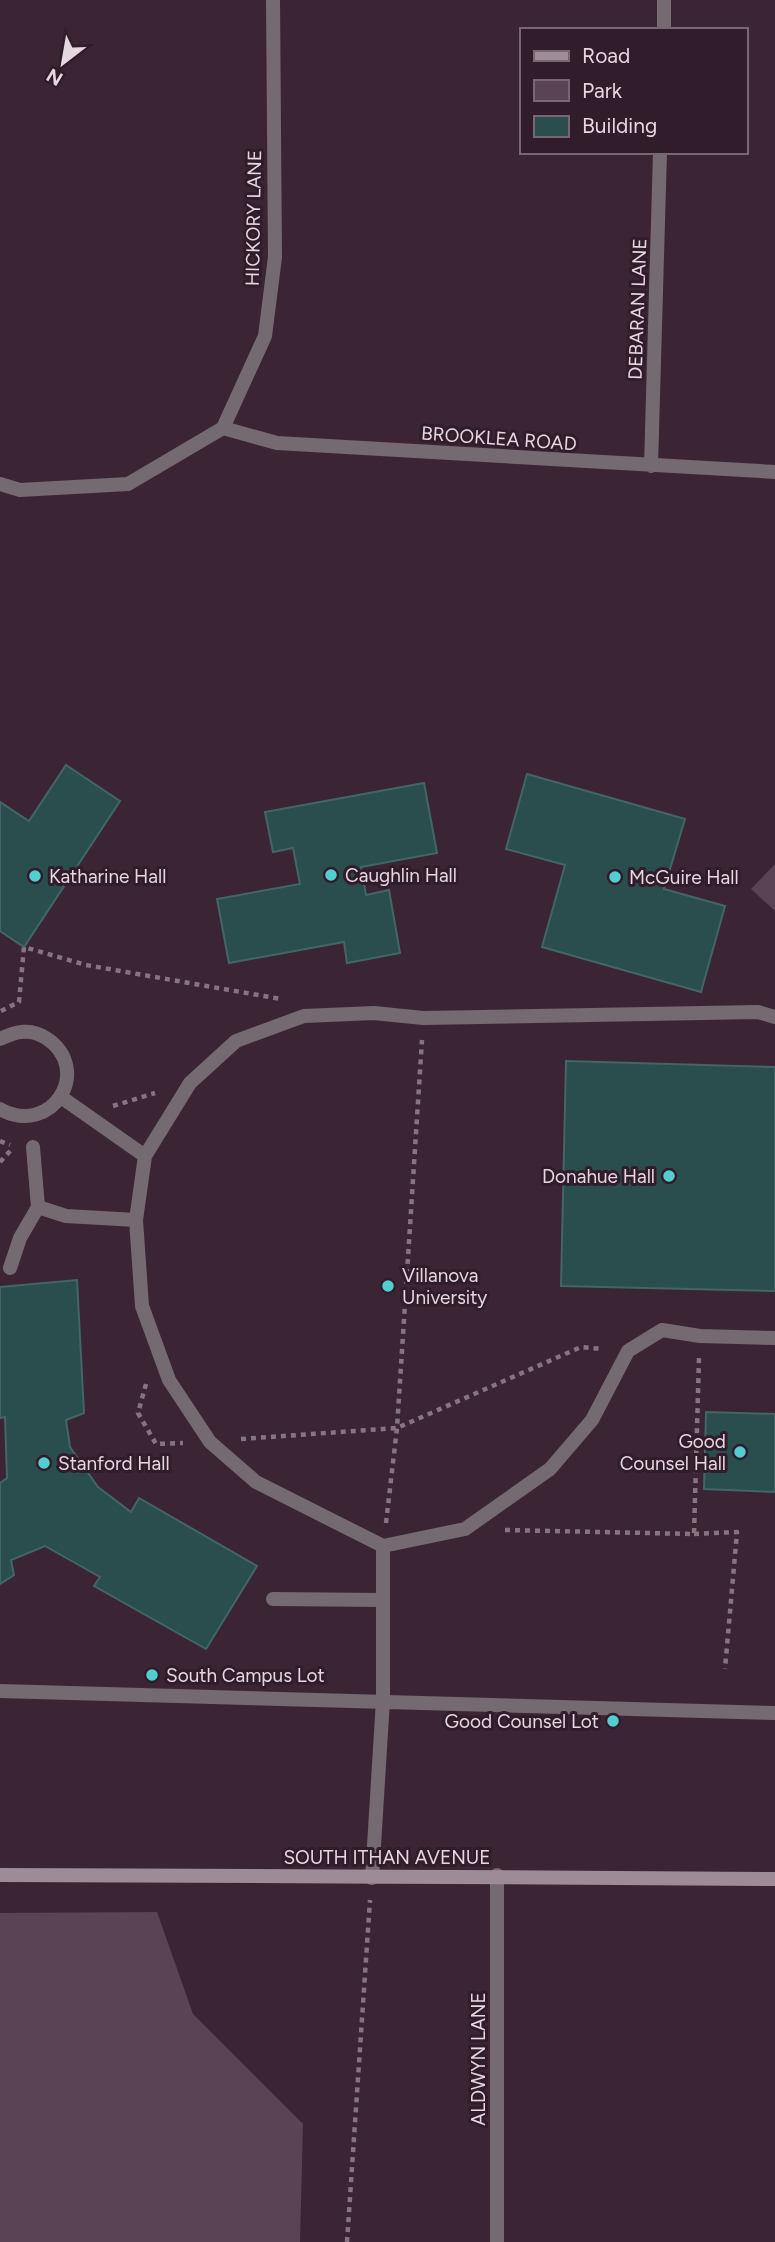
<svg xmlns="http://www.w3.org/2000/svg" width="775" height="2242" viewBox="0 0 775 2242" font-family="Figtree,sans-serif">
<rect width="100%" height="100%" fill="#3b2535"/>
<path fill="#5a4453" d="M775,864V911L751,889Z
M157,1912L193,2014L303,2124L300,2242H0V1913Z"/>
<path fill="#2a4e4e" stroke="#426667" stroke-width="2" d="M66,765L120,801L24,947L0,931V802L29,821Z
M527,774L685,819L664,889L725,906L701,992L542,947L565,865L506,849Z
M424,783L437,853L361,867L366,895L389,890L400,953L347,963L344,942L229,963L217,899L300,884L293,848L273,852L265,812Z
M566,1061L775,1067V1291L561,1286Z
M77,1280L84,1413L66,1420L70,1447L98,1487L131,1512L139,1498L257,1566L206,1649L94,1586L100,1577L45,1546L11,1560L14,1575L0,1584V1483L7,1478L5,1417L0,1418V1287Z
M706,1412L775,1414V1492L704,1489Z"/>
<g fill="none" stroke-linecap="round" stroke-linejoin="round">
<path stroke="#867481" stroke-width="4.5" stroke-dasharray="5 5" stroke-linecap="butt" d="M1,1011L19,1002L24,947L86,965L281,999
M113,1106L155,1093
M0,1141L10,1145
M0,1162L11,1150
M146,1384L138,1413L156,1444L183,1443
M241,1439L397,1428L581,1347L603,1349
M386,1523L397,1428L422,1040
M505,1530L694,1534L699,1358
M694,1534L737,1532L725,1669
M347,2242L370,1900"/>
<path stroke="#756a72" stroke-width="14" d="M775,1017L758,1012L423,1018L374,1013L304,1016L236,1041L190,1083L145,1156L136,1220L142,1306L169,1380L210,1442L256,1482L383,1546L465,1529L550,1469L592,1420L628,1351L662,1330L700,1336L775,1338
M0,1039C16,1031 31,1028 46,1038C94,1069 52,1138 0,1109
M61,1097L145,1156
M33,1147L38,1207L66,1216L136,1220
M10,1268L20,1238L38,1207
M273,1599L383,1600
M0,1691L775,1713
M372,1878L383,1700V1546"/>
<path stroke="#756a72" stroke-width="14" d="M664,30V0
M223,428L277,443L775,472
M223,428L265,336L275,257L273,0
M651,466L660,152
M0,484L20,490L128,484L223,428
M497,1875V2242"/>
<path stroke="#9e8b98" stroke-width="14" d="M0,1875C258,1877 517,1876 775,1879"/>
</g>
<g fill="#52cdd0" stroke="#311c2b" stroke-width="2.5">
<circle cx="331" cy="875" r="7"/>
<circle cx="35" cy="876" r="7"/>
<circle cx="615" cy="877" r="7"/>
<circle cx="669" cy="1176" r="7"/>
<circle cx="388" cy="1286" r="7"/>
<circle cx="740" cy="1452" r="7"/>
<circle cx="44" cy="1463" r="7"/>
<circle cx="152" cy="1675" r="7"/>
<circle cx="613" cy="1721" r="7"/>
</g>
<g text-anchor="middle" stroke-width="6" stroke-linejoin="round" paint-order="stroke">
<g font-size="19" fill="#e5d6e0" stroke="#311c2b">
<text transform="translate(253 218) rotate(-89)" y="7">HICKORY LANE</text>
<text transform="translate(637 309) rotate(-88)" y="7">DEBARAN LANE</text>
<text transform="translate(499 438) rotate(4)" y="7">BROOKLEA ROAD</text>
<text x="387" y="1864">SOUTH ITHAN AVENUE</text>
<text transform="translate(478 2059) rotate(-90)" y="7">ALDWYN LANE</text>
</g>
<g font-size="19" fill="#e5d6e0" stroke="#311c2b" text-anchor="start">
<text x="345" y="882">Caughlin Hall</text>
<text x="49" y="883">Katharine Hall</text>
<text x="629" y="884">McGuire Hall</text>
<text x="655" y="1183" text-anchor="end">Donahue Hall</text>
<text x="402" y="1282">Villanova<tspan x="402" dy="22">University</tspan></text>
<text x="726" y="1448" text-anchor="end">Good<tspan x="726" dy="22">Counsel Hall</tspan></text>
<text x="58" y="1470">Stanford Hall</text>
<text x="166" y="1682">South Campus Lot</text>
<text x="599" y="1728" text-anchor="end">Good Counsel Lot</text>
</g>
</g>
<rect x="520" y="28" width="228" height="126" fill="#311c2b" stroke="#796673" stroke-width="2"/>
<rect x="534" y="51" width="35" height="10" fill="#9e8b98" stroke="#796673" stroke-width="2"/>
<text x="582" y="63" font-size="21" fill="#e5d6e0">Road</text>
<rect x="534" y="80" width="35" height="21" fill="#5a4453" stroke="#796673" stroke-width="2"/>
<text x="582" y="98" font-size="21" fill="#e5d6e0">Park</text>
<rect x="534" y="116" width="35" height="21" fill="#2a4e4e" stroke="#796673" stroke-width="2"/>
<text x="582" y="133" font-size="21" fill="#e5d6e0">Building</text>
<g transform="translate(63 63) rotate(211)" stroke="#311c2b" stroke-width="5" paint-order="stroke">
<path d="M0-5L12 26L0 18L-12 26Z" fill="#e5d6e0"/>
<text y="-10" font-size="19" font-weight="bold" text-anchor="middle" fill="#e5d6e0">N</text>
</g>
</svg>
